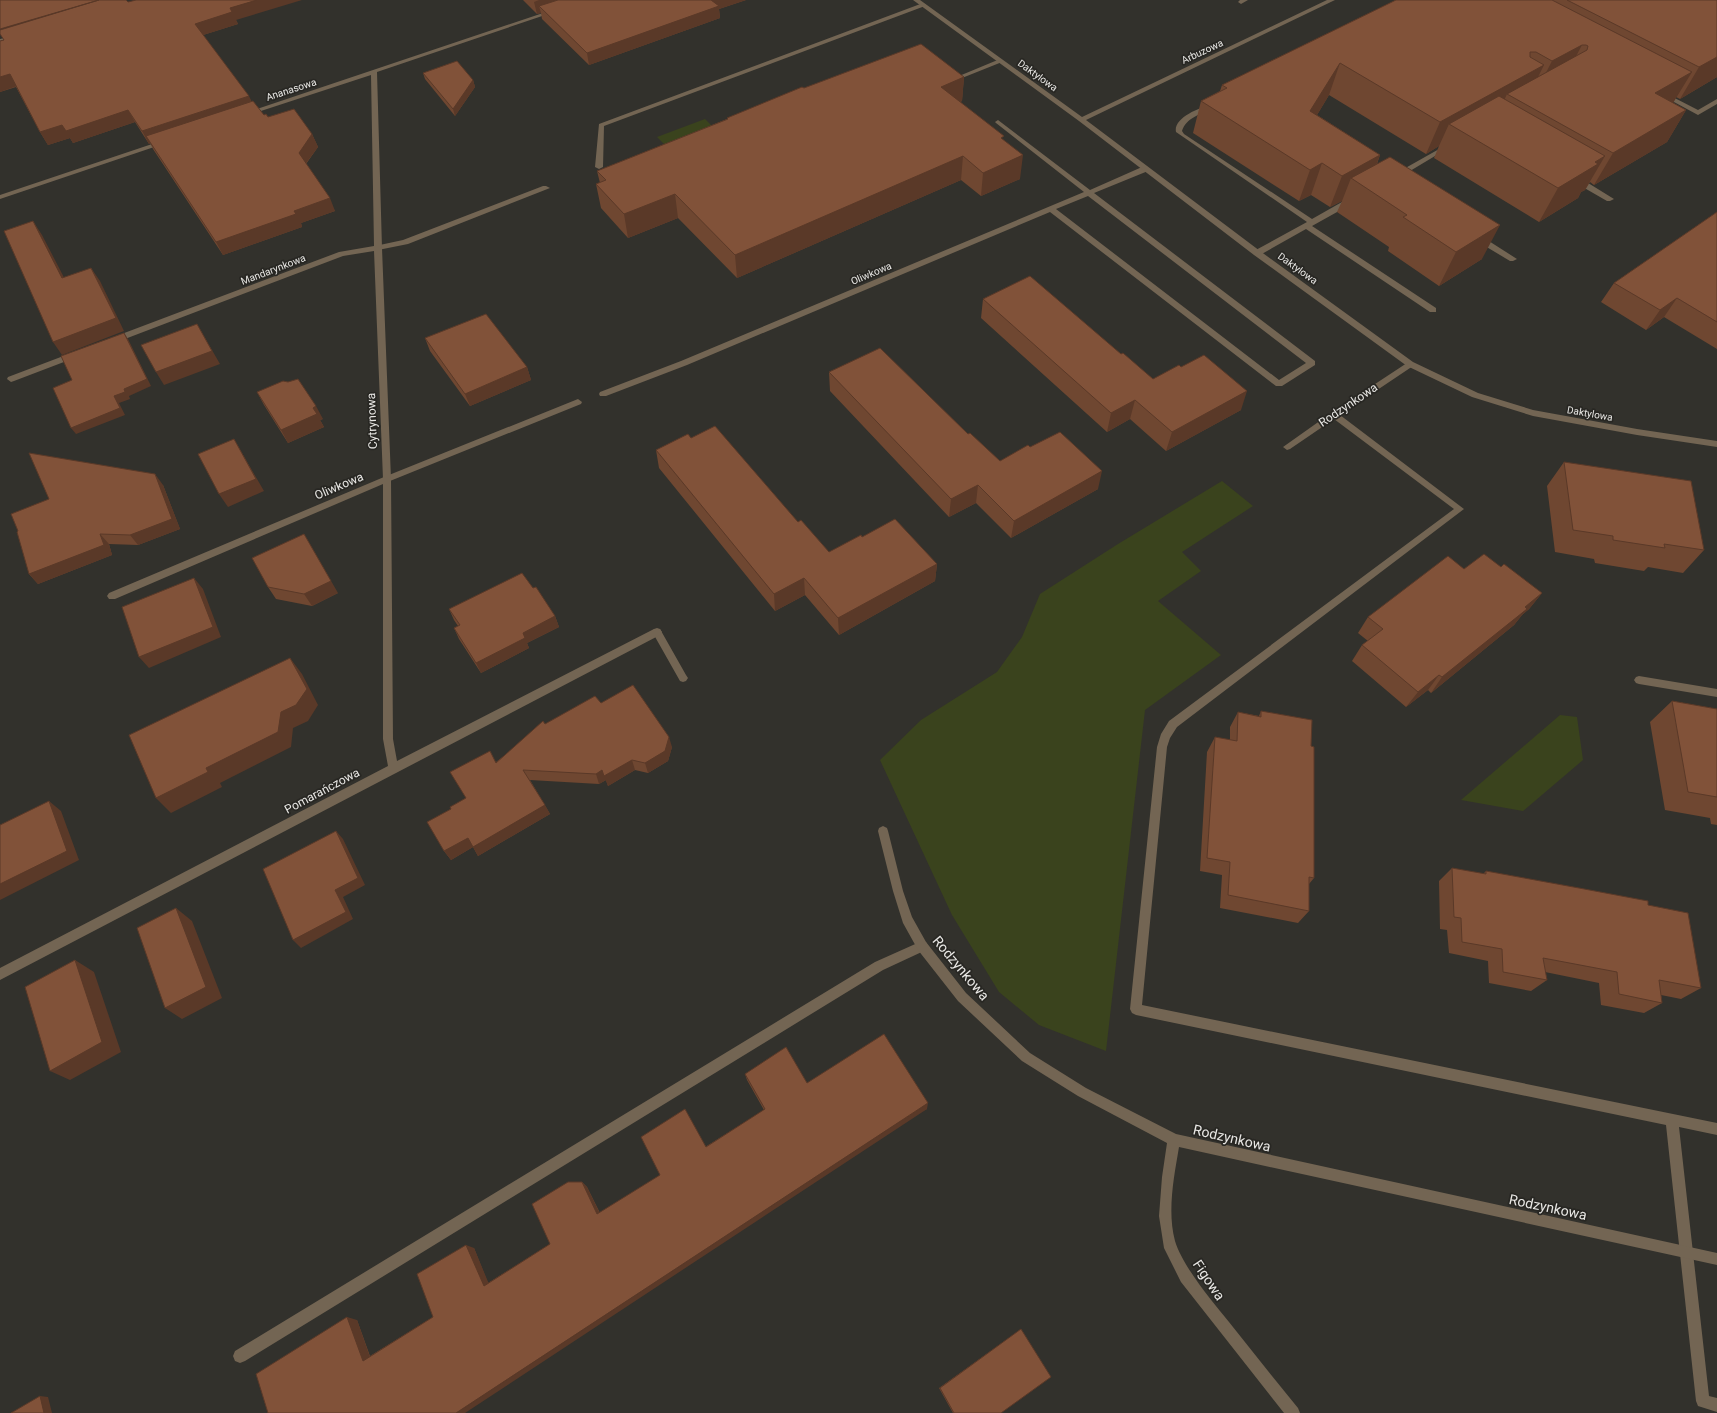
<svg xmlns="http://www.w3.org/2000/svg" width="1717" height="1413" viewBox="0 0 1717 1413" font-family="Roboto,sans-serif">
<rect width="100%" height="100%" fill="#32312c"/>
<path fill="#3a431d" d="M705,119L713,127L665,145L657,137Z
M1222,481L1253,506L1182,552L1201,571L1158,601L1221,655L1145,710L1106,1051L1039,1025L999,992L952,915L880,760L921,720L997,672L1022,637L1040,594L1118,544Z
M1560,715L1577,717L1583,760L1523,811L1461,800Z"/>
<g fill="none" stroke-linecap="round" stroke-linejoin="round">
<path fill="#736553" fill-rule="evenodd" d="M1248,0L1241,4L1238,2L1240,0Z
M923,3L926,5L925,6L604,126L603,167L599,169L595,167L599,124Z
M1000,59L1003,61L1002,62L952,82L947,81Z
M1663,92L1698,110L1717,99V104L1698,115L1661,95L1660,94Z
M1210,105L1212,106V108C1201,114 1186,118 1182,131L1184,134L1312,219L1349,198H1355V202L1312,226L1436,308V312H1430L1306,229L1260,255H1254V251L1307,222L1176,132C1173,118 1199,108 1210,105Z
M998,120L1090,190L1142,167H1148V171L1094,193L1315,361V365L1282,386H1276L1050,212L687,365L606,396H600L599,394L600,392L681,361L1084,192L996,123L995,122ZM1088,196L1306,363L1279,380L1056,209Z
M1448,144L1452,146L1450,147L1400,177H1394L1393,175Z
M1574,178H1580L1614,199L1610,201H1607L1574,182Z
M543,186H546L550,188L408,244L378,250L374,248L375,246L403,240Z
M1475,236H1481L1517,259L1513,261H1510L1475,240Z
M1410,361L1414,364L1413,366L1340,415L1464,509L1177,727L1170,738L1167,747L1142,1005L1717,1123V1135L1679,1127L1709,1396L1717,1398V1412L1698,1406L1696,1401L1666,1125L1136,1015L1132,1013L1130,1009L1157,747L1161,734L1169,721L1454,509L1334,419L1290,449L1287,450L1283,447L1331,413Z
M578,399L582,402L581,404L390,481L115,599H109L107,596L109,593L384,477Z
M657,628L660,629L686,675L688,678L686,681L683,682L680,681L654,635L652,632L654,629Z
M1639,676L1717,689V697L1639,684L1636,683L1634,680L1636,677Z
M922,941L926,942L928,946L926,950L883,970L245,1361L240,1363L235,1361L233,1356L235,1351L875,962Z"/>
<path fill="#736553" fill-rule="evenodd" d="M913,0H920L1082,117L1327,0H1335L1086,120L1260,251L1413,362L1478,393L1533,410L1637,429L1717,441V447L1637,435L1533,416L1472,397L1407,366L1254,255L1079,121Z
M552,10L557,11L377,72L382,248L391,479L393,739L397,761L654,629H660L662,632L660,635L0,980V968L388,766L383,739V479L374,251L343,256L117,342L114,343L110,340L111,338L339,252L374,246L371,75L249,115H245V113Z
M16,35L18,36V38L0,43V39Z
M164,140L168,142L166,143L0,199V195Z
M74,352L77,353V357L14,381L11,382L7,379L8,377Z
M883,826L887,828L888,831L903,891L912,917L926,942L966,993L1030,1053L1086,1088L1176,1134L1717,1253V1265L1179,1147C1174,1177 1167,1211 1175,1241C1183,1267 1212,1301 1229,1322C1252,1351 1275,1380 1298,1408L1300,1413H1284L1181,1282L1164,1248L1159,1216L1162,1177L1167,1143L1078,1096L1022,1061L958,1001L918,950L903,923L893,891L878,831L879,828Z"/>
</g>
<path fill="#6f4731" d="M523,0H746L719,9L720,18L589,65L542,19L541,13L537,14Z
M1396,0H1717V77L1680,99L1676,97L1673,103L1686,110L1667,142L1594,185L1590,182L1585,190L1581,192L1578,198L1539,222L1434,158L1439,146L1426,154L1329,95L1317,115L1380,155L1377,164L1482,259L1439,286L1388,251L1389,247L1337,212L1342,201L1330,207L1311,195L1299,201L1193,133L1201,101L1220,91L1222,85Z
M128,2L236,20L238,24L203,35L251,101L264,115L312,134L318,147L306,164L335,211L301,223L302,227L223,255L153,149L150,143L149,144L135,122L73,143L70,138L48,145L40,132L16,87L0,92V41Z
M423,73L473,80L475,87L455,116L425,79Z
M964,77L962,101L960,102L1003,140L1020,179L981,196L961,180L737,278L678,218L628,238L601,208L596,184L600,183L597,171L727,119V118L804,88Z
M1717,212V349L1664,317L1646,330L1601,302L1614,283Z
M983,299L1121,354L1153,379L1241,410L1166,451L1130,419L1107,432L981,318Z
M425,338L527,367L531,380L470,406L430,351Z
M829,372L968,434L1000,461L1030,447L1098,489L1011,538L976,503L949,517L830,391Z
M257,392L323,419L320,420L324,427L288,443L264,405Z
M691,438L798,522L829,552L862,537L937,564L935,581L839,635L805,595L775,611L659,468L656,450Z
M1564,462L1704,550L1683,573L1648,567L1644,571L1595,563L1594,559L1555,552L1547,486Z
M163,485L180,529L138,545L109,544L112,555L38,584L29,574Z
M1501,567L1542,593L1529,609L1522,615L1514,625L1431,693L1428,690L1406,707L1352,661L1362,645L1368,641L1358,633L1368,617L1464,569Z
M268,587L338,593L312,606L276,599Z
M533,588L555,616L559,627L527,643L529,648L481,673L459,639L454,628L458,626L454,620L449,609Z
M1672,701L1717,709V825L1711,824L1710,818L1665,810L1650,722Z
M601,703L672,747L668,761L648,773L635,770L608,786L606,780L599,784L530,780L550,814L478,856L473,847L451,860L444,851L451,809L466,798L496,762L545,724Z
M1261,711L1311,746L1314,878L1309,884V911L1298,923L1220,908L1222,875L1200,871L1207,752L1215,737L1230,740V727L1238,712L1259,716Z
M1452,868L1483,874L1486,871L1648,905L1701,988L1681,999L1661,995L1662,1003L1644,1013L1601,1005L1599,983L1545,972L1547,980L1531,991L1489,983L1488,961L1449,953L1447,930L1440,929L1439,881Z
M745,1074L807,1083L927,1109L268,1413L357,1320L370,1356L433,1317L474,1248L488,1283L550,1244L582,1182L587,1187L600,1213L764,1110L747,1080Z
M1021,1329L1001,1413H953L939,1388Z"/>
<path fill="#5a3928" d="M257,0H302L236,20L238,24L200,36L195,24L230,8Z
M539,0H578L539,6L541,13L537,14L534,2Z
M711,0H746L719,9L720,18L589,65L587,53Z
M1582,45L1565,77L1536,92L1552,61Z
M1717,57V77L1680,99L1699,67Z
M1340,63L1329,95L1300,143L1310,111Z
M1544,65L1528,97L1507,94L1498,114L1449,124L1439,146L1426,154L1440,122Z
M1692,72L1673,103L1655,93Z
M10,74L17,86L0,92V77Z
M964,77L962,101L939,110L941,87Z
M473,80L475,87L455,116L453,109Z
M249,96L255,108L146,136L150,143L149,144L142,131Z
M128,110L135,122L73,143L70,138L48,145L40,132L62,125Z
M1686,110L1667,142L1594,185L1613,153Z
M312,134L318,147L304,166L299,153Z
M1023,155L1020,179L981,196L983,173Z
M1380,155L1368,186L1351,178L1342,201L1330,207L1342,176Z
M963,156L961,180L737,278L735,255Z
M1605,156L1585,190L1581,192L1578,198L1539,222L1558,188L1595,162Z
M1322,163L1311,195L1299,201L1310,170Z
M675,194L678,218L628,238L624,214Z
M330,198L335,211L301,223L302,227L223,255L216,242L294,211Z
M33,221L42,235L71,291L62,278Z
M1500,225L1482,259L1439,286L1456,252Z
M91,268L100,281L124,331L62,355L53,342Z
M1677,298L1664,317L1646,330L1660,310Z
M197,324L220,364L164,385L156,372Z
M124,333L128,339L151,386L129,396L130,399L119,403L125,415L76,434L71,428L124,389Z
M527,367L531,380L470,406L465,394Z
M1247,391L1241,410L1166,451L1172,432Z
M1135,400L1130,419L1107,432L1111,413Z
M316,406L323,419L320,420L324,427L288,443L281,430L313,408Z
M234,439L264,491L228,507L219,494Z
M1102,471L1098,489L1011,538L1014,521Z
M155,474L163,485L180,529L138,545L130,535Z
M978,485L976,503L949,517L951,499Z
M100,534L109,544L112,555L38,584L29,574Z
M304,534L338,593L312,606L304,594Z
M937,564L935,581L839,635L838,618Z
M194,578L203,589L221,637L149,668L139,657Z
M804,578L805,595L775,611L774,594Z
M1542,593L1529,609L1522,615L1514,625L1431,693L1442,677L1525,607Z
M555,616L559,627L527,643L529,648L481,673L476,663L523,633Z
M290,658L302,674L318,705L308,721L293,728L291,747L220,783L222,787L171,813L156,798L206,768Z
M1439,675L1428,690L1406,707L1418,692Z
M669,737L672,747L668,761L648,773L645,763Z
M632,760L635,770L608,786L604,776Z
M602,770L606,780L599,784L596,774Z
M49,801L61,811L79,860L0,900V884Z
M545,805L550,814L478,856L473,847L451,860L444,851L468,838Z
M336,831L343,839L365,885L343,897L353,919L301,948L293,940L335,890Z
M176,908L192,921L222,998L182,1019L165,1008Z
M75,960L94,972L121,1052L70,1080L50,1071Z
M928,1103L927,1109L465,1413H456Z
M582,1182L587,1187L602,1218L597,1214Z
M466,1245L474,1248L491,1289L484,1286Z
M347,1317L357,1320L372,1363L363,1361Z
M40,1396L48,1397L52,1413H44Z"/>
<path fill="#815239" stroke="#5a3928" d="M0,0H99L0,29Z
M99,0H126L128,2L136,0H257L230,8L232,12L195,24L249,96L142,131L128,110L66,131L62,125L40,132L10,74L0,77V41L4,40L0,34V30Z
M558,0H711L719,6L587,53L539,6Z
M1396,0H1552L1692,72L1655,93L1686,110L1613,153L1507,94L1587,50L1588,46L1586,45H1582L1552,61L1536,52H1530V57L1544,65L1440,122L1340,63L1310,111L1380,155L1342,176L1322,163L1310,170L1201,101L1227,88L1222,85Z
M1567,0H1717V57L1699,67Z
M921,44L964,77L941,87L1004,136L1001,138L1023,155L983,173L963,156L735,255L675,194L624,214L596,184L606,180L597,171L728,119L727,118L802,87L804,88Z
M457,61L473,80L453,109L423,73Z
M1499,96L1605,156L1595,162L1598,164L1558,188L1449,124Z
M253,101L264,115L266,114L268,117L294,109L312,134L299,153L330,198L294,211L296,214L216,242L146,136Z
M1390,157L1500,225L1456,252L1403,217L1407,215L1351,178Z
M1717,212V322L1677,298L1660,310L1614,283Z
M33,221L62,278L91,268L116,318L53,342L4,231Z
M1030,276L1121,354L1123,353L1153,379L1179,365L1181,367L1204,355L1247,391L1172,432L1135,400L1111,413L983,299Z
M486,314L527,367L465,394L425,338Z
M197,324L212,351L156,372L141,345Z
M124,333L147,379L124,389L125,392L114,396L120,408L71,428L53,388L72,380L61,356Z
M880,348L968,434L970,433L1000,461L1028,445L1030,447L1060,432L1102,471L1014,521L978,485L951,499L829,372Z
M298,379L316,406L313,408L317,414L281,430L257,392L283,381L288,382Z
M715,426L798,522L801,520L829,552L861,535L862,537L895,519L937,564L838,618L804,578L774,594L656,450L688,434L691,438Z
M234,439L256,479L219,494L198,454Z
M29,453L155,474L172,519L130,535L100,534L104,545L29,574L17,532L18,531L11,514L49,499Z
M1564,462L1691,481L1704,550L1664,544L1665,548L1613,540V536L1573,530Z
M304,534L331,581L304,594L268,587L252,558Z
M1484,554L1501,567L1504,564L1542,593L1525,607L1527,609L1442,677L1439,675L1418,692L1362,645L1383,629L1368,617L1448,556L1464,569Z
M522,573L533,588L536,587L555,616L523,633L525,638L476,663L454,628L460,625L449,609Z
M194,578L213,627L139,657L122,607Z
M290,658L307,689L296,705L281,712L278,732L206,768L208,772L156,798L129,735Z
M633,685L669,737L665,751L645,763L632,760L604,776L602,770L596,774L523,770L545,805L473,847L468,838L444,851L427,822L451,809L450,807L466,798L450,772L490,751L496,763L543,721L545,724L595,696L601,703Z
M1672,701L1717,709V797L1688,792Z
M1261,711L1312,720L1311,746L1314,747V878L1309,877V911L1228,895L1230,862L1207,858L1215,737L1237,741L1238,712L1261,717Z
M49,801L67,851L0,884V825Z
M336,831L358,878L335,890L346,912L293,940L263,869Z
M1452,868L1486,874V871L1579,888L1648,901V905L1688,913L1701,988L1659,980L1662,1003L1619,994L1617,972L1543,958L1547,980L1503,972L1502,949L1462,942L1461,918L1454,917Z
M176,908L206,987L165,1008L137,928Z
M75,960L102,1042L50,1071L25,987Z
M884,1034L928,1103L456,1413H268L256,1374L347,1317L363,1361L433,1317L417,1274L466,1245L484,1286L550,1244L532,1204L568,1182H582L597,1214L660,1175L641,1137L685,1109L706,1147L765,1109L745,1074L786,1047L807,1083Z
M1021,1329L1051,1377L1001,1413H954L940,1388Z
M40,1396L44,1413H11Z"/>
<g text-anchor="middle" stroke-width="3.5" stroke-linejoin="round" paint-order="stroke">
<g font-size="10" fill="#e9e8e5" stroke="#282723">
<text transform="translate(1202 51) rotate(-25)" y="4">Arbuzowa</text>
<text transform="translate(1038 75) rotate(36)" y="4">Daktylowa</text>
<text transform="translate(291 89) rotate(-18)" y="4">Ananasowa</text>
<text transform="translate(1298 268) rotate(36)" y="4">Daktylowa</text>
<text transform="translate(273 269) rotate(-21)" y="4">Mandarynkowa</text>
<text transform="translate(871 273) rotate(-23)" y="4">Oliwkowa</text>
<text transform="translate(1590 413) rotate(10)" y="4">Daktylowa</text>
</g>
<g font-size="12" fill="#e9e8e5" stroke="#282723">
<text transform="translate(1348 405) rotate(-34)" y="4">Rodzynkowa</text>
<text transform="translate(372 421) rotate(-92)" y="4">Cytrynowa</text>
<text transform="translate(339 486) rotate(-23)" y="4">Oliwkowa</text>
<text transform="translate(322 791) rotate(-28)" y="4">Pomarańczowa</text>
</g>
<g font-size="14" fill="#e9e8e5" stroke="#282723">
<text transform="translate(961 968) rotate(50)" y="5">Rodzynkowa</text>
<text transform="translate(1232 1138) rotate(13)" y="5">Rodzynkowa</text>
<text transform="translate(1548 1207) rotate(12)" y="5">Rodzynkowa</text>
<text transform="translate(1209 1280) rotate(56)" y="5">Figowa</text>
</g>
</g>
</svg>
